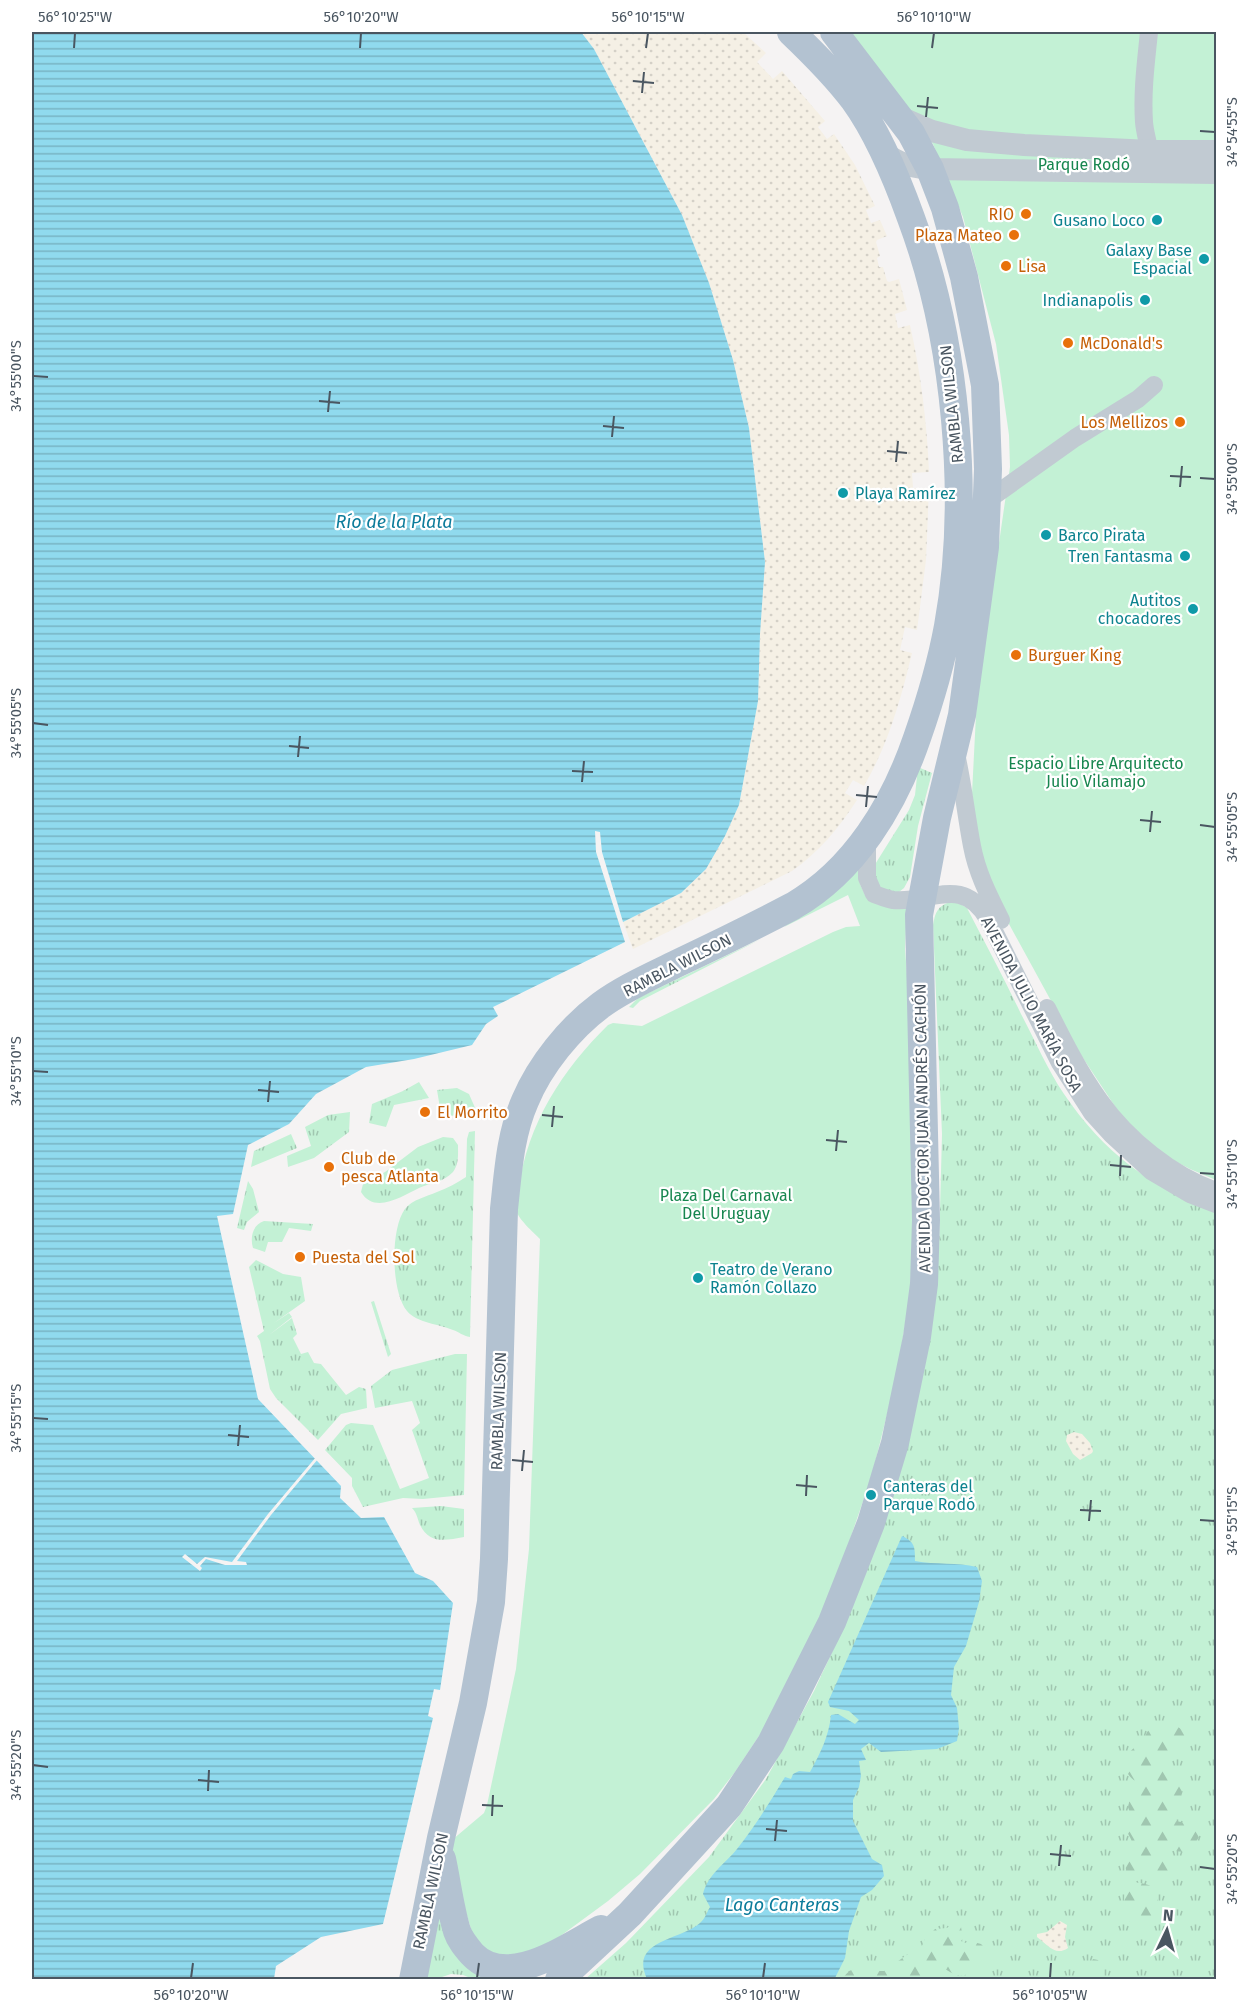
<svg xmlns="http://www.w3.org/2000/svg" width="1248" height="2011" viewBox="0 0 1248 2011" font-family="'Fira Sans',sans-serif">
<defs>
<pattern id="grass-tufts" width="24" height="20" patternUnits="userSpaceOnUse" patternTransform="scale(1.5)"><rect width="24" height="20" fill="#c3f1d5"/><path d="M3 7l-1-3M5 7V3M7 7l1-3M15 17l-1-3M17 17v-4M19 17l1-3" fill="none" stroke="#a0c6b0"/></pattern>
<pattern id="forest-firs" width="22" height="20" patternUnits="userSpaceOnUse" patternTransform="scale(1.5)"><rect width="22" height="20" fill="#c3f1d5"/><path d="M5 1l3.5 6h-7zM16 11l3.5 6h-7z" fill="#a0c6b0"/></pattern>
<pattern id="sand-dots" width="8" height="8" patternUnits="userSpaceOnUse" patternTransform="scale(1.5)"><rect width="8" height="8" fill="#f5f0e5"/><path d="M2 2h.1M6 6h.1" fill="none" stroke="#d4d0c7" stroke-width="1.8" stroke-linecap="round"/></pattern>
<pattern id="water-rules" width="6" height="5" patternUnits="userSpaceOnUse" patternTransform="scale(1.5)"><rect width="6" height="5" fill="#90daee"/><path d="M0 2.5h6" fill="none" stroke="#78b4c4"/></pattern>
</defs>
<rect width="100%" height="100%" fill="#f5f3f3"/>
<path fill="url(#grass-tufts)" d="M918,767L932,773L918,826L910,877L904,888L899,892H892L880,890L875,884L874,866L909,810L915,795Z
M950,902H957L967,908C985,943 1004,978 1021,1014C1035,1040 1047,1069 1064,1094C1103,1152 1151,1188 1216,1211V1979L584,1980L626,1943L709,1857L766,1779L814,1691L834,1648L933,1304L939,1248L942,1134L933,925C935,912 938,906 950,902Z
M761,939L640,1001L633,1008L629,1007L638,998Z
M419,1082L429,1098L394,1105L386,1127L369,1123L372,1104L403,1091Z
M457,1088L469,1094L476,1110L439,1119V1102L437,1090Z
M350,1112L349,1132L314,1158L288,1167L287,1156L311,1146L305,1127L328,1115Z
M475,1131L470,1337C463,1336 459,1332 453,1330C439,1324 417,1323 407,1311C391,1292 390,1229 405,1209C413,1199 426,1197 437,1192C448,1188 457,1183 466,1177L467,1139L469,1132Z
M291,1134L297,1148L251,1167L254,1151Z
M443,1137L453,1138L458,1145C458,1155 459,1164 453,1172C444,1182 430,1183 419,1188C402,1196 375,1215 361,1192L363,1184L385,1172L418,1147Z
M248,1181L253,1189L259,1212L247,1222L244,1230L237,1228Z
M264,1221L313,1224L311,1231L289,1228L282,1242H268L265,1252L253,1248C250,1238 252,1225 264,1221Z
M256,1260L283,1274L301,1277L305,1301L274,1323L289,1313L292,1317L269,1335L292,1318L297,1334L293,1338L301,1354L308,1352L314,1363L321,1364L346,1395L359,1387L366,1389L367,1408L341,1414L318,1440L276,1398L270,1389L260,1341L257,1336L264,1331L249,1267Z
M374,1301L391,1354L388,1357L371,1302Z
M455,1354H467L464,1495L423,1499L403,1498L363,1507L352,1486V1478L325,1450L346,1425L351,1423L373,1425L400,1489L429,1478L412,1430L420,1423L412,1401L375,1408L371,1386L392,1370Z
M441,1506L464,1509V1537C446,1540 430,1545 420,1525C417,1518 417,1513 412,1508Z
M439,1905L497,1979H473L463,1975L451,1974L436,1979L422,1980Z"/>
<path fill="url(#forest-firs)" d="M1173,1724L1186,1732L1188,1741L1182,1751L1169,1754L1164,1763L1170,1780L1180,1784L1183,1789L1172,1813L1175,1821C1188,1823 1196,1824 1199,1837C1184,1863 1180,1845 1157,1852L1156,1855L1165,1861L1170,1867L1169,1873L1158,1876L1138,1870L1128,1873C1119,1858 1130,1857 1132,1846C1133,1833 1119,1833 1130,1813L1128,1807L1131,1793L1140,1789L1141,1785C1131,1780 1119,1767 1127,1755C1129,1752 1132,1750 1135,1747V1742L1145,1737L1147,1732L1152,1728Z
M1133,1882C1146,1884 1158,1884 1158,1901C1158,1907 1158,1910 1153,1915L1152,1921L1140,1928L1129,1921L1131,1910L1124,1903L1125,1888Z
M952,1924L961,1927L963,1938L961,1941L965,1943L970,1941L981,1944L992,1955L988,1962L980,1963L964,1976L955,1975L940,1966L936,1971L942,1979H842C857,1959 863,1971 884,1971L911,1952L916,1947L922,1946L925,1939L935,1929L947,1928Z
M1093,1959L1098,1960L1104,1972L1103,1979H1089C1092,1972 1089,1966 1093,1959Z"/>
<path fill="url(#sand-dots)" d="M581,32H743L766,53L757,62L773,79L782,71L825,121L818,127L827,139L834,134L855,165L875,206L866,210L871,223L880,220L887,236L877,240L876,242L880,256L877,258L879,267H883L887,281L889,282L899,279L907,310L895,314L898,328L910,325C921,374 927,423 929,472L912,473L913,488H929L926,560L917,630L905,627L900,650L912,653C901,699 888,745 864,786L853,780L845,793L857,800C839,828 819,852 792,871L633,949L623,922L681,893L706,869L725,836L739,805L758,701L760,634L765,562L749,428L733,360L709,283L682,215L594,49Z
M1074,1432L1082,1434L1090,1443L1093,1451L1092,1453L1080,1460L1073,1454L1066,1441L1067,1435Z
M1060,1921L1067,1925L1065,1937L1068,1948C1055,1957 1047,1944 1037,1937V1934L1047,1932Z"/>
<path fill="#c3f1d5" d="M845,32H1216V1180L1190,1169L1163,1155L1122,1117L1079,1052L991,891L979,854L972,794L977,695L1010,467L1009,435L996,344L963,217L933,144Z
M858,869L860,884L865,895L907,906L905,949L910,1013L915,1218L909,1301L896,1378L872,1475L835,1583L803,1654L767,1724L735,1772L714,1799L640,1874L608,1901L555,1940L509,1960L476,1946L450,1858L452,1840L484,1813L487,1805L516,1669L529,1549L540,1239C534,1233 517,1218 517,1211C516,1204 518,1195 519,1188C527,1124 563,1069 608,1025L613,1023L642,1026L833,932L846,927L860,926L848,895L784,927Z"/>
<path fill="url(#water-rules)" d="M32,32H581L594,49L682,215L709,283L733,360L749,428L765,562L760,634L758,701L739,805L725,836L706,869L681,893L623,922L602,852L600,832L595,831L596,852L625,942L493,1007L498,1016L486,1024L472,1045L414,1059L366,1067L316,1094L289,1124L248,1145L233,1214L217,1216L258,1399L341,1486L340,1498L361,1518L384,1517L415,1573L433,1581L453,1603L440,1690L434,1689L428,1716L433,1718L383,1924L321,1937L276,1966L274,1979L32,1980Z
M902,1536C915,1542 915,1547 915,1561C936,1565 957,1562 977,1567L982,1581L979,1602L966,1646L954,1667L951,1695L957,1708L959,1728L957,1741L937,1749L881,1752L869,1743L861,1749L866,1760L859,1761L861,1776L859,1787L853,1800V1821L872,1859L882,1865L884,1876L872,1890L861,1897L849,1931L845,1958L834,1980L647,1979C629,1940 679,1941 700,1923C705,1919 707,1912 710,1907L703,1894C708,1874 725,1864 737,1849C755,1826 770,1802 785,1777L791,1779L793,1774L799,1771L810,1772C820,1754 829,1736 831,1715L838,1714L855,1724L859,1720L849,1711L830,1707L828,1702Z"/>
<path fill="#f5f3f3" d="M316,1457L318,1459L271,1515L237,1561L246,1562L247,1565H225L206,1559L200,1566L202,1568L200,1571L182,1557L185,1554L197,1564L205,1557L232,1562L268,1514Z"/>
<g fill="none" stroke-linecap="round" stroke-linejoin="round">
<path stroke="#c1cad2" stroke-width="18" d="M1149,32C1146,62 1142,91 1144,122C1145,136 1151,149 1150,164
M988,500L1075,438L1138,399L1154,385
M956,754C963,784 966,815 972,846C977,873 989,896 1001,920
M867,836V878L874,894C880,896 886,899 893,900C930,904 962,874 988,919L1060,1063L1092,1113L1112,1135L1151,1171L1190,1194L1216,1204
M1047,1008C1063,1040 1079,1072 1100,1101C1127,1139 1172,1176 1216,1191"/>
<path stroke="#c1cad2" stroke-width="22" d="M900,117L932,131L967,140L1024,145L1151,151H1216
M884,153C901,164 910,167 930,169L1216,173"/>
<path stroke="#b3c2d1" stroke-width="28" d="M442,1859C447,1882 450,1908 457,1931C460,1940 466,1947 472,1954C507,1991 566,1947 601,1929
M413,1980L441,1838L473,1703L491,1602L494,1559L504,1209C508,1173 510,1135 525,1101C540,1065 570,1028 601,1005C624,988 652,976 678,963C716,945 755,926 793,906C855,870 894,805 917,738C930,701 941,664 948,626C971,499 956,338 911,218C897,179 878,133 854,100C836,76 813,53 791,32
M559,1980L630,1914L729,1806L771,1743L832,1622L871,1523L895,1443L917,1337L924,1284L926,1220L919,915L937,818L962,715L985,547L988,469L985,385L964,277L945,208L930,169L911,133L834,32"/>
</g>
<path fill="none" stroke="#4a5661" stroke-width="2" d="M74,48L75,33M360,48L361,33M646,48L648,33M932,48L934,33M633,81L654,83M642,93L644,72M917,106L938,108M926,117L928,97M1200,131L1215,132M33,376L48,377M319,401L340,403M328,412L330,391M603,426L624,428M612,437L614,416M887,451L907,453M896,462L898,441M1170,476L1191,477M1200,478L1215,479M1180,487L1182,466M33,723L48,725M289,746L309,748M298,757L300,736M572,771L593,772M582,782L584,761M856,795L877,797M866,807L868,786M1140,820L1161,822M1200,825L1215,827M1150,832L1152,811M33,1071L48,1072M258,1090L279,1092M268,1102L270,1081M542,1115L563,1117M552,1127L554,1106M826,1140L847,1142M836,1151L838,1130M1110,1165L1131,1167M1200,1173L1215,1174M1120,1176L1121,1155M33,1418L48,1419M228,1435L249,1437M238,1446L240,1425M512,1460L533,1462M522,1471L524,1450M796,1485L817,1487M806,1496L807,1475M1080,1510L1101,1511M1200,1520L1215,1521M1089,1521L1091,1500M33,1765L48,1767M198,1780L219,1782M208,1791L209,1770M482,1805L503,1806M492,1816L493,1795M766,1829L787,1831M775,1841L777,1820M1050,1854L1071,1856M1059,1866L1061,1845M1200,1867L1215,1869M191,1978L193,1963M477,1978L479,1963M763,1978L765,1963M1050,1978L1051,1963"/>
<g fill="#e8710a" stroke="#fff" stroke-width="2">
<circle cx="1026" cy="214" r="6"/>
<circle cx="1014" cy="235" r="6"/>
<circle cx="1006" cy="266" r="6"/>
<circle cx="1068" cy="343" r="6"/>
<circle cx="1180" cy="422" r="6"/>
<circle cx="1016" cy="655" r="6"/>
<circle cx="425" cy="1112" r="6"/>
<circle cx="329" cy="1167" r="6"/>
<circle cx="300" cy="1257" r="6"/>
</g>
<g fill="#0f9aa8" stroke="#fff" stroke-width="2">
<circle cx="1157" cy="220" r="6"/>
<circle cx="1204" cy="259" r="6"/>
<circle cx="1145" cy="300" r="6"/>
<circle cx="843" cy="493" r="6"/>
<circle cx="1046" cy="535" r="6"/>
<circle cx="1185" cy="556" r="6"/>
<circle cx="1193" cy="609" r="6"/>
<circle cx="698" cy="1278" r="6"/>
<circle cx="871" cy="1495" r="6"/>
</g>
<g text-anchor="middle" stroke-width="4.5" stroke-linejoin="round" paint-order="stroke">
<g font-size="16" fill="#17864f" stroke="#fff">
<text x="1084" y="170">Parque Rodó</text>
<text x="1096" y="769">Espacio Libre Arquitecto<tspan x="1096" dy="18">Julio Vilamajo</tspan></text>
<text x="726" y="1201">Plaza Del Carnaval<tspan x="726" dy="18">Del Uruguay</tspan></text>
</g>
<g font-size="16" fill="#c56008" stroke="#fff" text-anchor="start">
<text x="1014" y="220" text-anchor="end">RIO</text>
<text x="1002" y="241" text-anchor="end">Plaza Mateo</text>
<text x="1018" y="272">Lisa</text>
<text x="1080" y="349">McDonald's</text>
<text x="1168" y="428" text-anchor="end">Los Mellizos</text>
<text x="1028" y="661">Burguer King</text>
<text x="437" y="1118">El Morrito</text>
<text x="341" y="1164">Club de<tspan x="341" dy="18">pesca Atlanta</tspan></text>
<text x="312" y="1263">Puesta del Sol</text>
</g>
<g font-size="16" fill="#0d838f" stroke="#fff" text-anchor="end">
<text x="1145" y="226">Gusano Loco</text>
<text x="1192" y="256">Galaxy Base<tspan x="1192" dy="18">Espacial</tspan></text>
<text x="1133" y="306">Indianapolis</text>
<text x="855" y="499" text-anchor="start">Playa Ramírez</text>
<text x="1058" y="541" text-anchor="start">Barco Pirata</text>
<text x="1173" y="562">Tren Fantasma</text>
<text x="1181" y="606">Autitos<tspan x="1181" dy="18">chocadores</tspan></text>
<text x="710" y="1275" text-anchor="start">Teatro de Verano<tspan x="710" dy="18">Ramón Collazo</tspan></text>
<text x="883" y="1492" text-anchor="start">Canteras del<tspan x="883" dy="18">Parque Rodó</tspan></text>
</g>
<g font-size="16" fill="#4a5661" stroke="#fff">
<text transform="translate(951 404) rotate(-96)" y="6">RAMBLA WILSON</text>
<text transform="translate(677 965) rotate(-27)" y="6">RAMBLA WILSON</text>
<text transform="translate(1032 1004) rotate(62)" y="6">AVENIDA JULIO MARÍA SOSA</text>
<text transform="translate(922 1128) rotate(-91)" y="6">AVENIDA DOCTOR JUAN ANDRÉS CACHÓN</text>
<text transform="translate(498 1411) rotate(-88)" y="6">RAMBLA WILSON</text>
<text transform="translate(430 1891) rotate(-78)" y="6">RAMBLA WILSON</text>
</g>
<g font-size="18" font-style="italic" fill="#0c7c9b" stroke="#fff">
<text x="394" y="528">Río de la Plata</text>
<text x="782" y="1911">Lago Canteras</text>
</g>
</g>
<rect width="1248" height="2011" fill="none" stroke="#ffffff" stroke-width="66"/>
<g transform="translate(1167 1930) rotate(5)" stroke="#ffffff" stroke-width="4.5" paint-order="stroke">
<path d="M0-4.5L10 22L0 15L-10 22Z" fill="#4a5661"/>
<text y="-9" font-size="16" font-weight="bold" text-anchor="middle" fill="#4a5661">N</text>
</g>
<rect x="33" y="33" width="1182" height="1945" fill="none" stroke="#4a5661" stroke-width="2"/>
<g font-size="15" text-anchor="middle" fill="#4a5661">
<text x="75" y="22">56°10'25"W</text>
<text x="361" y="22">56°10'20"W</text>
<text x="648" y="22">56°10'15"W</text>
<text x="934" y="22">56°10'10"W</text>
<text transform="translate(1232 132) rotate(-90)" y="5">34°54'55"S</text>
<text transform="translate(16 376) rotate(-90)" y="5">34°55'00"S</text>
<text transform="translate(1232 479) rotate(-90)" y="5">34°55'00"S</text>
<text transform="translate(16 723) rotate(-90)" y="5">34°55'05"S</text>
<text transform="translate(1232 827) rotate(-90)" y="5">34°55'05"S</text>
<text transform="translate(16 1071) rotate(-90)" y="5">34°55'10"S</text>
<text transform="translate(1232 1174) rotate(-90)" y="5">34°55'10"S</text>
<text transform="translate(16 1418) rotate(-90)" y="5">34°55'15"S</text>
<text transform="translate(1232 1521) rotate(-90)" y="5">34°55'15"S</text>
<text transform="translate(16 1765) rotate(-90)" y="5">34°55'20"S</text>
<text transform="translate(1232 1869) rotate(-90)" y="5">34°55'20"S</text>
<text x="191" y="2000">56°10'20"W</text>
<text x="477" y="2000">56°10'15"W</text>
<text x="763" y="2000">56°10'10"W</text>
<text x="1050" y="2000">56°10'05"W</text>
</g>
</svg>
